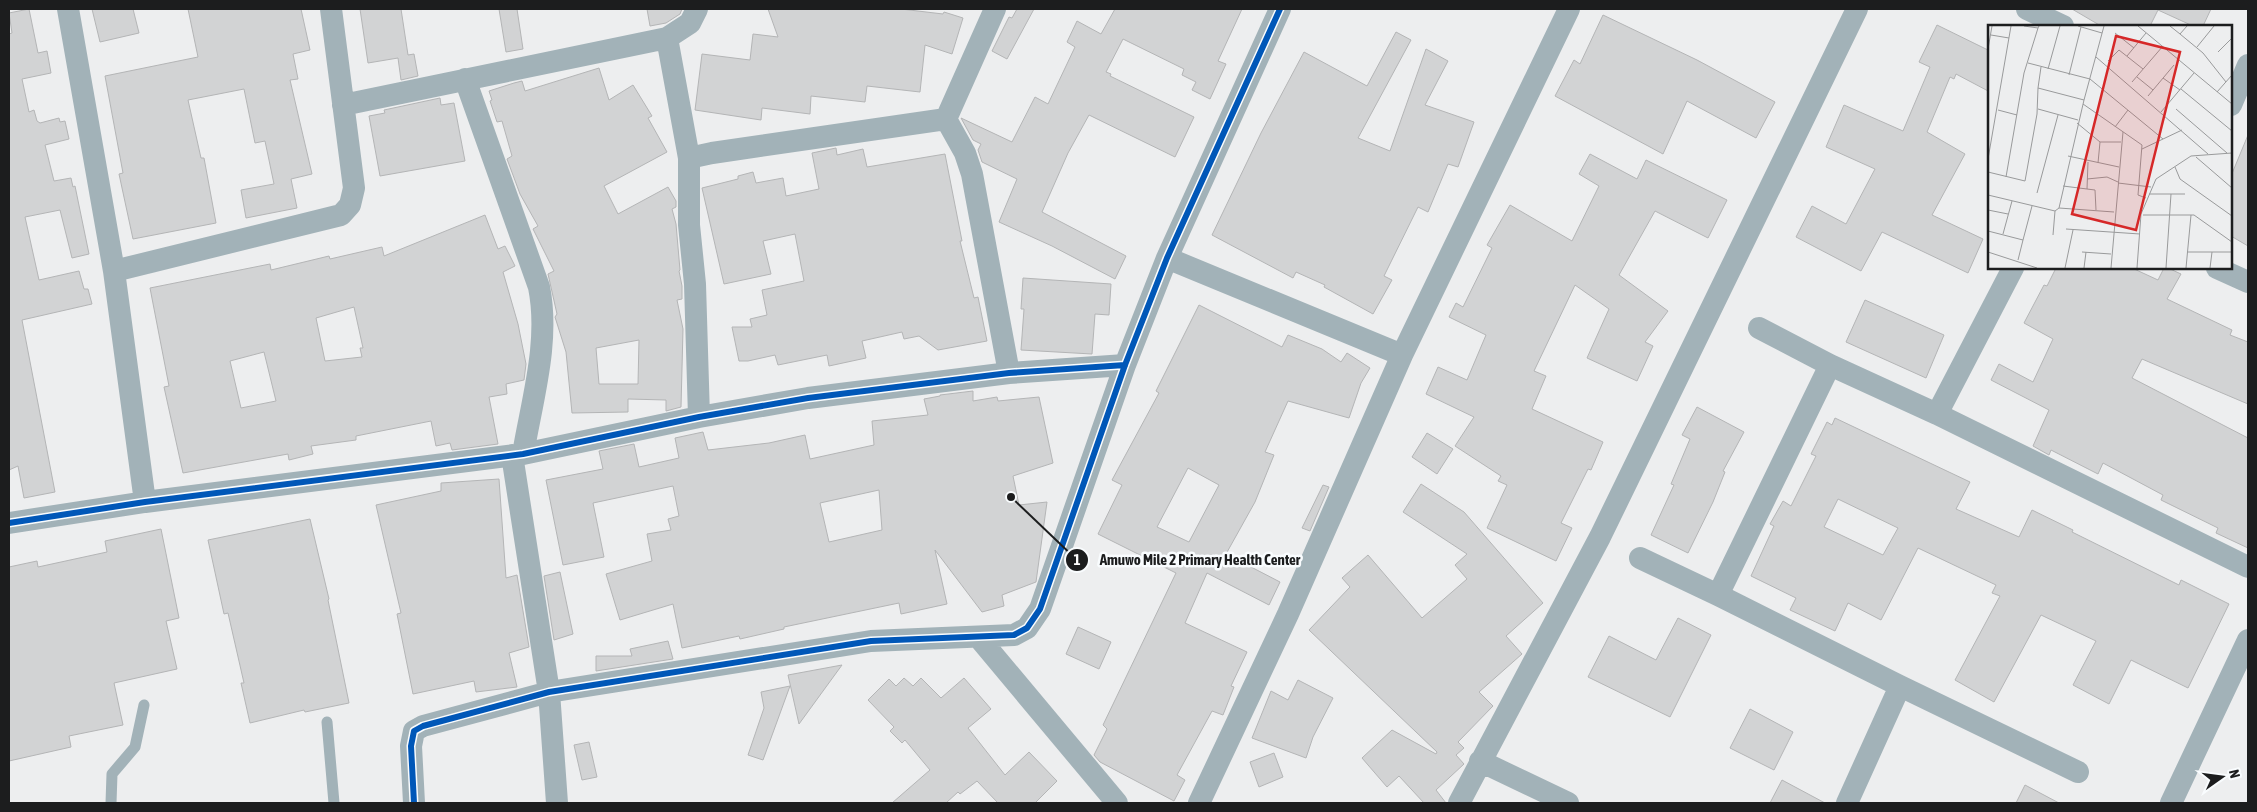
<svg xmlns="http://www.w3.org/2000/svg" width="2257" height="812" viewBox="0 0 2257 812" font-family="'Asap Condensed',sans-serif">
<rect width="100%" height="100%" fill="#edeeef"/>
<path fill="#d2d3d4" stroke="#b4b5b6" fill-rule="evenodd" d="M29,9L38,53L47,51L51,73L22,79L29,112L34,110L37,121L40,123L59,118L60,122L65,121L69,139L45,145L54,181L71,178L73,187L75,186L89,254L72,258L60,210L25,217L39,280L79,271L84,289H88L92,304L22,320L55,492L24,498L18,466L9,470V34L12,33L9,13Z
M92,9H133L139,33L100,42Z
M188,9H301L310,50L293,54L298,79L290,80L312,174L291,179L297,208L246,218L241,190L274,184L265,141L255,143L244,89L188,100L201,158H204L216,223L133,239L119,174L123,173L105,76L198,57Z
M360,9H401L408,55L414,54L418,76L401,80L398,58L368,63Z
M499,9H517L523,49L506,52Z
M647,9H682L680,14L666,23L650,26Z
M768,9H901L943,14L944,12L963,18L952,54L925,45L920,92L867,86L865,102L811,96L810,114L762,108L761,120L695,110L702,54L750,60L753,34L778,37Z
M1017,9H1034L1007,59L992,51L1009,17L1012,18Z
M1115,9H1242L1218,61L1226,64L1210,99L1192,90L1196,82L1182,75L1184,69L1123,39L1106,72L1111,74L1110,76L1194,117L1175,157L1089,115L1068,153L1042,212L1126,256L1115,279L1052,246L999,222L1017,179L982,162L978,150L981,144L973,140L961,118L1012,142L1035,97L1048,104L1075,47L1067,42L1077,21L1101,34Z
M2072,9H2211L2203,26H2193L2158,10L2150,26H2101Z
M1603,15L1697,60L1775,102L1756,138L1687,101L1663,154L1555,96L1574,60L1580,64Z
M1937,25L1990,51V92L1956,74L1954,79L1950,77L1927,132L1965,154L1932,215L1983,239L1968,273L1882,232L1861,271L1796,237L1812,206L1846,224L1875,169L1826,147L1844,105L1903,131L1930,67L1919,62Z
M1396,32L1411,40L1358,138L1390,151L1426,49L1448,61L1425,105L1474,122L1458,167L1448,164L1428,212L1418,207L1384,276L1392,280L1373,314L1324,287L1325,285L1296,272L1293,278L1212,235L1261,133L1304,52L1367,86Z
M599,68L609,100L633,85L652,116L648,118L667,152L604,186L618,214L668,187L676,201V207L672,209L676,224L680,270L679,271L682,286V299L677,300L683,329L681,407L666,411V400L628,399V412L572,413L566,352L555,317L557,314L548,274L554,271L533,229L538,226L520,194L507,159L512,156L502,121L497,122L490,101L492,100L489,91L514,83L522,81L525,91ZM639,340L638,384H599L596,348Z
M440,98L441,105L454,103L465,161L380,176L369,116L385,113L384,110Z
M2248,135V246L2231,236V176Z
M836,148L837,155L863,149L867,167L945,154L962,241H960L974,298L978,297L987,341L938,350L919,336L904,339L902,332L862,341L866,358L829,366L827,355L778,365L775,355L748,361H739L732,327H752L750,319L767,315L762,290L804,281L795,234L763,241L771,274L724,284L702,188L738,179V176L753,172L756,183L783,178L786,196L819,189L812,153Z
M1590,154L1637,179L1646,160L1727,200L1708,238L1655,211L1619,275L1668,311L1645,342L1653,346L1637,381L1587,358L1609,309L1575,285L1534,371L1546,376L1532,409L1603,442L1591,470L1588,469L1561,523L1572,528L1556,561L1487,528L1507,485L1498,481L1501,476L1455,446L1474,417L1426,394L1438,367L1467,380L1486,335L1449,317L1456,303L1463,307L1492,248L1487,245L1510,205L1572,241L1599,186L1579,174Z
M485,215L498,249L505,246L515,266L503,272L518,324L526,364L524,380L506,384L507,394L489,397L498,444L452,450L450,443L436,446L431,421L356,436V440L311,446L313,454L289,460L288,454L183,473L164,387L169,386L150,288L270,264L271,270L329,256L330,259L382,247L384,256ZM354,307L363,348H360L362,357L325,361L316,318ZM264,352L276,401L241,408L230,361Z
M2056,268H2132L2158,280L2164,268H2168L2181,274L2167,299L2232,330L2230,335L2248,342V404L2142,359L2132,378L2248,438V548L2216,533L2218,528L2161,500L2163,495L2103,463L2098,474L2051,450L2049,455L2033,446L2049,410L1991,380L1999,364L2033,382L2053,339L2024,323L2044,285L2047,286Z
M1023,278L1111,284L1109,315L1095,314L1092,354L1021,350L1024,309H1021Z
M1865,300L1944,335L1926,378L1846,342Z
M1199,305L1282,347L1288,335L1322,349L1341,362L1347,353L1370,368L1361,383L1349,418L1288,401L1265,452L1274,455L1255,502L1226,554L1280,582L1269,605L1207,573L1185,623L1247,652L1231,686L1234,687L1223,715L1212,711L1177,775L1185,780L1174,801L1100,762L1094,755L1107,729L1103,725L1176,573L1098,534L1122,485L1112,480L1159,393L1156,391ZM1188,468L1219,485L1189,542L1157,527Z
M973,391V401L997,397L998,401L1039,397L1053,463L1013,476L1019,505L1047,502L1036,582L1002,595L1004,606L982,612L935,550L947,604L901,614L899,603L784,627V629L740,639L739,636L682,648L673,604L620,620L606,574L652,561L647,534L671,530L668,519L679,516L673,486L593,503L604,557L563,565L546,480L603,469L599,451L634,444L639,467L679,458L675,438L703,432L708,450L769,443L805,435L810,459L874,445L872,421L928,415L924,399L940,396V395ZM879,490L882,530L829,542L820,503Z
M1697,407L1744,432L1723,471L1725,472L1713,502L1688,553L1651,535L1674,485L1671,484L1690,439L1682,435Z
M1835,418L1970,482L1956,509L2019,537L2032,510L2073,530L2072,532L2179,585L2181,580L2229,604L2188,688L2131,660L2109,704L2073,685L2096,641L2041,615L1994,702L1955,680L2000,596L1992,593L1996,585L1918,548L1881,620L1848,603L1835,631L1790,610L1796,598L1751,576L1774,526L1770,524L1783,501L1791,506L1816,456L1811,454L1827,422L1832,425ZM1838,499L1898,528L1883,555L1824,527Z
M1427,433L1453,449L1437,474L1412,457Z
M499,479L506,578L517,575L529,647L509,653L517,687L476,692L474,681L413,694L397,614L401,613L376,505L441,491V483Z
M1421,484L1464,512L1543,603L1506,636L1522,654L1479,692L1493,706L1458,742L1464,748L1456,755L1464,764L1436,790L1446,803H1424L1399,776L1387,787L1362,758L1392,730L1436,754L1437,752L1309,630L1350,587L1342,578L1368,555L1422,618L1467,579L1455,565L1467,554L1403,512Z
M1323,485L1329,487L1310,531L1302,528Z
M310,519L329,599L328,600L349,703L305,712L304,710L250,723L241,683H244L228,613L224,614L208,540Z
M161,529L179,618L166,621L177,669L114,683L123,725L69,736L71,747L9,761V567L37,561L38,567L107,552L105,541Z
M560,572L573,634L554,640L544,576Z
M1678,618L1711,635L1670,717L1588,677L1609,636L1656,660Z
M1078,627L1111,642L1099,669L1066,654Z
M668,641L673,659L596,671V656H632L630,649Z
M842,665L799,724L788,675Z
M904,678L913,686L921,678L941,698L964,678L991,709L968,728L1005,775L1029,752L1057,781L1035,803H998L977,781L960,794L958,792L946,803H892L930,770L905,740L902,743L890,731L894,727L868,700L889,679L896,686Z
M1298,680L1333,698L1313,737L1306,758L1252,738L1271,691L1288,700Z
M790,686L763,760L748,755L764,708L761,692Z
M1750,709L1793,732L1774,770L1730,748Z
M589,742L597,777L582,780L574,745Z
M1274,753L1283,777L1259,787L1250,762Z
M1782,780L1825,803H1770Z
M2025,785L2059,803H2016Z"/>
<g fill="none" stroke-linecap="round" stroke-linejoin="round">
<path stroke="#a2b2b8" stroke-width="11" d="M327,722L334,803
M111,803L112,774L135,747L144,705"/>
<path stroke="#a2b2b8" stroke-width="22" d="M68,9L114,271L145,502
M2027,9L2063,26
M667,38L689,158V225L695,284L699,417
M465,79L539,287C550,342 532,400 523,454
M343,105L667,38L690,23L697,9
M2231,105L2248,65
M946,119L965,153L972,174L1009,373
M689,158L712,153L946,119L995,9
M1167,258L1402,355
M2217,268L2248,282
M114,271L341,215L350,205L354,188L331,9
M1759,328L1830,365L1937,414L2248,567
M1937,414L2013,268
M512,455L549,692L557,803
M9,523L145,502L523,454L699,417L808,398L1009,373L1125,365
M1640,558L1718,595L1900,686L2078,772
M1718,595L1830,365
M979,638L1117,803
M1480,761L1568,803
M414,803L411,746L414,731L423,726L549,692L871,641L1014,635L1027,628L1040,609L1125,365L1167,258L1280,9
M1199,803L1288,614L1402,355L1569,9
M1459,803L1600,537L1857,9
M1847,803L1900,686
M2171,803L2248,640"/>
<g stroke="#f9fcfe" stroke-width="9">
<path id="cycleway" d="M9,523L145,502L523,454L699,417L808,398L1009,373L1125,365
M414,803L411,746L414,731L423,726L549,692L871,641L1014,635L1027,628L1040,609L1125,365L1167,258L1280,9"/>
</g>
<use href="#cycleway" stroke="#0057b8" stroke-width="6"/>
</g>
<g transform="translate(1988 25)">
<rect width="244" height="244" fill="#edeeef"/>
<path fill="none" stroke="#999a9b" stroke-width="1" d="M36,1L50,3L51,1M90,1L114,8M150,1L244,79M182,1L192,9L199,1M127,8L146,23M192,9L215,28L238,57M3,10L21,13M209,22L226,1M0,24L4,1M230,27L244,13M139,31L158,8M108,32L220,129M120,36L131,25L155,44M40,38L102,54L175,114M60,44L72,1M81,50L93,2M149,52L165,65M175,53L192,65M144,57L175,21M50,63L53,42M193,64L244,106M229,67L244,50M160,71L186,40M95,79L154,120L150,170L158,173M50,84L90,95M188,84L239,128M10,85L29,90M173,87L206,48M89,98L112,117L110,138M127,102L140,85M112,117H133M154,124L194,105M80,131L131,142M208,132L244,163M0,134L23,1M187,142L192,154L244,191M0,147L37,156L49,89L50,63L96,75L116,1M18,152L36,48L50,3M99,154L119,152L130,157M130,158L163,162M75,161L107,165L108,185M99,164L100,137M49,168L70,90M161,169H197M0,170L67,186M71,183L126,187M0,185L20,189M155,190H206L244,217M78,204L152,209M0,206L35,215L44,181M15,209L24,176M65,210L67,186L71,183L96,75M0,227L49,243M94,227L123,229M199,227H244M30,235L35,215M77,243L85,205M96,243L98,227M123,243L135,107M149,243L153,189L168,154L203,131L244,128M178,243L183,169M198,243L203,190M222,243L224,227"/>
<path fill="#d62828" fill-opacity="0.15" stroke="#d62828" stroke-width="2.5" d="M128,11L192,27L148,205L84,189Z"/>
<rect width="244" height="244" fill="none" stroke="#1c1d1e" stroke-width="2.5"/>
</g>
<path fill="none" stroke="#1c1d1e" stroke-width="2" d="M1011 497L1077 560"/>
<g fill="#1c1d1e" stroke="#f9fcfe" stroke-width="2">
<circle cx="1011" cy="497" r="5"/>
<circle cx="1077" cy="560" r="12"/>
</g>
<g font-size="15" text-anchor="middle" font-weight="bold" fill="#fff">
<text x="1077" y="565">1</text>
</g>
<g font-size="15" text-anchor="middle" font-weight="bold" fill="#1c1d1e" stroke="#f9fcfe" stroke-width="5" stroke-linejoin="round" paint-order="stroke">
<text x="1200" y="565">Amuwo Mile 2 Primary Health Center</text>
</g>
<rect width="2257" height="812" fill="none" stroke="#1c1d1e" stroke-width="20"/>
<g transform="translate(2222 777) rotate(76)" stroke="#f9fcfe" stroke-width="4" paint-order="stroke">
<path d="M0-4L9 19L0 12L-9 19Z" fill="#1c1d1e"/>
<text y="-8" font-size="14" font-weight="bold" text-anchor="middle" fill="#1c1d1e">N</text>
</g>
</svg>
